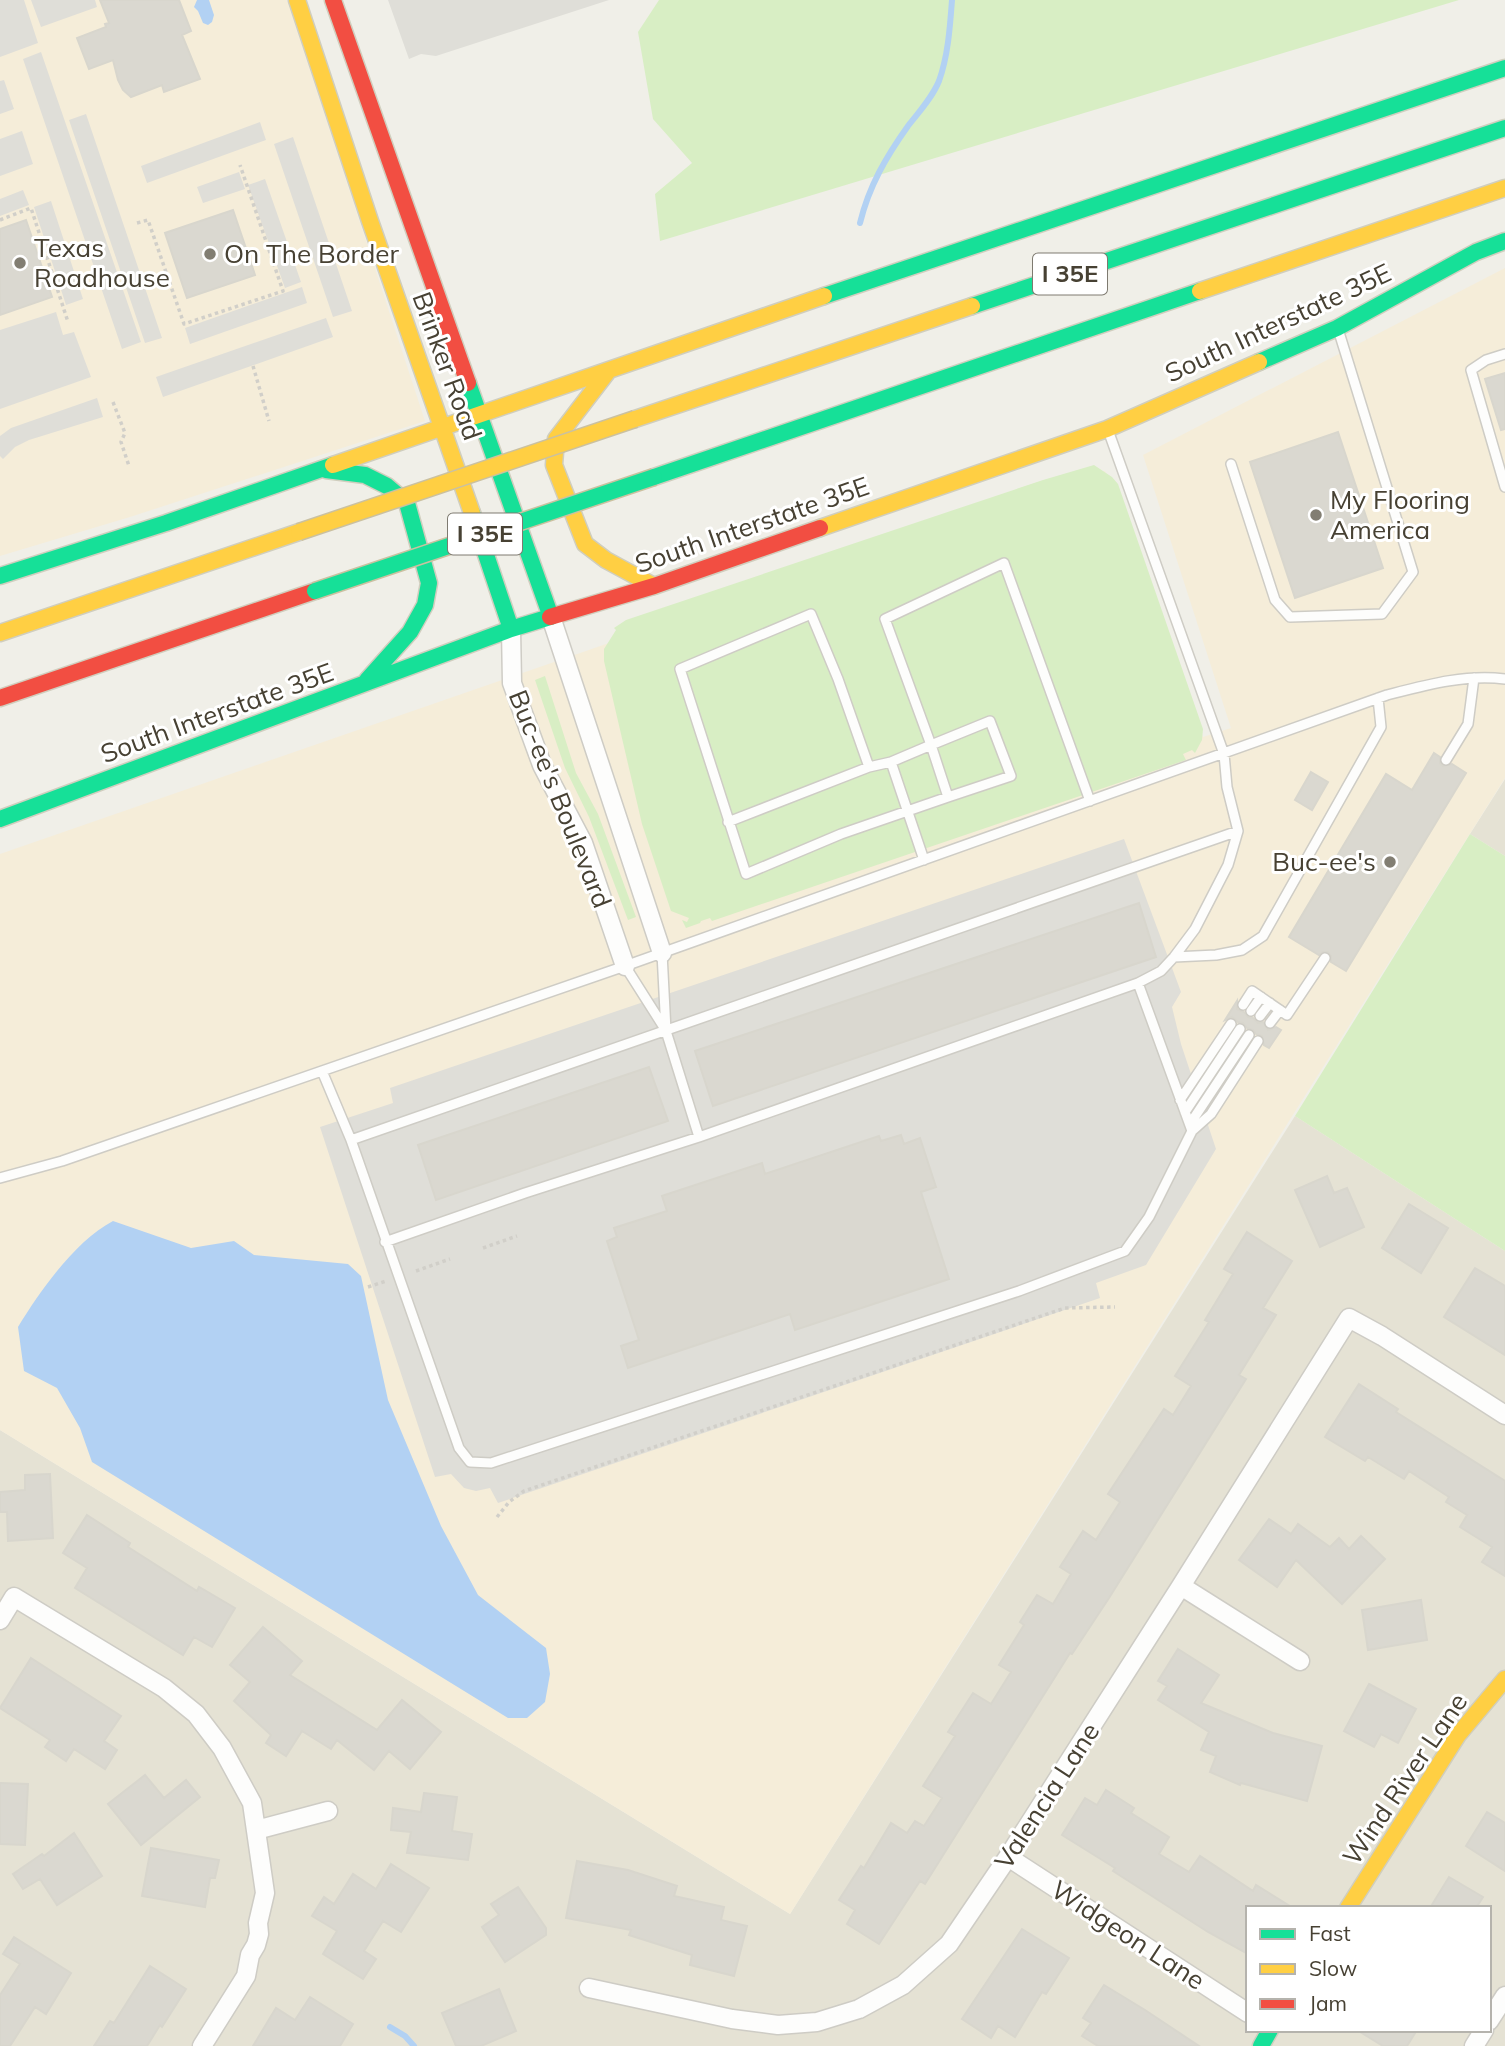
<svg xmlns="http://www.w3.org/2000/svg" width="1505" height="2046" viewBox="0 0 1505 2046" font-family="Mulish,sans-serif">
<rect width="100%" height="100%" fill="#f0efe8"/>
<path fill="#e5e2d4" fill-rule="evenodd" d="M1505,779V856L1470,834Z
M1295,1116L1505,1251V2046H0V1430L790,1914ZM1248,1908H1489V2030H1248Z"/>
<path fill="#f5edd9" d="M0,0H287L425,421L130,517L0,556Z
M1505,268V778L790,1914L0,1430V854L1105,471L1203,737L1231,728L1143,455Z"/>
<path fill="#d8eec4" d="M659,0H1459L660,241L655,194L692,163L653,119L638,32Z
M1094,465L1112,477L1118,484L1203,729L1202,740L1195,753L1192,750L1183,754L1186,760L712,921L710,918L701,921L700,923L686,928L682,920L687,922L689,918L671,911L642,824L604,661V649L616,630L614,628L626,620L1043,480Z
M545,676L576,773L598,814L636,917L628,920L589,817L565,768L535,680Z
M1470,834L1505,856V1251L1295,1116Z"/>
<path fill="#dfded8" d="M0,0H24L38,43L0,57Z
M31,0H95L97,7L41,27Z
M388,0H609L436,56L421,54L409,59Z
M41,52L141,342L122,349L23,59Z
M4,80L14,109L0,114V81Z
M86,114L162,338L145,343L69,120Z
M260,122L266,140L147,183L141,166Z
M22,131L33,164L0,176V139Z
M293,137L352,311L333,317L274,144Z
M239,172L245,189L203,203L197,187Z
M265,179L301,282L285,288L248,185Z
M23,190L29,205L0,216V199Z
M51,201L83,299L66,305L34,207Z
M302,287L307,303L190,344L185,328Z
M56,312L63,335L74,332L91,377L0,409V330Z
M326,318L333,337L163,397L156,377Z
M97,398L103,417L29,440L15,447L3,459L0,456V436L11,428Z
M1124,839L1181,992L1172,1007L1181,1044L1216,1149L1146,1265L1096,1283L1100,1298L498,1503L490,1488L476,1491L464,1488L451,1474L435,1477L320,1127L393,1103L390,1088Z"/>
<path fill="#b2d1f3" d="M197,0H209L214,15L212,22L208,25L203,23L198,11L194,7Z
M113,1221L191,1248L234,1241L254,1255L348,1264L361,1276L388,1400L441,1526L478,1595L546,1648L550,1674L545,1702L527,1718H508L92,1462L80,1428L57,1388L24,1371L18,1327C40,1291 75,1241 113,1221Z"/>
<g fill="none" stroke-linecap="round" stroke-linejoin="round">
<path stroke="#b2d1f3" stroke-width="6" d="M860,223C869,186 886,157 908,126C919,112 932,98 939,81C948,56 950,27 952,0
M390,2027L405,2036L414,2046"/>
</g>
<path fill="#dad8d0" stroke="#d8d6cd" stroke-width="2" d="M100,0H179L191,31L182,35L200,79L164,92L162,85L131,97L123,90L118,80L113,60L89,69L77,38L106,27L105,24L109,23Z
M233,210L255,275L187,298L165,233Z
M26,220L52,297L0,315V229Z
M1505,373V429L1501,430L1485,379Z
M1338,432L1383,568L1295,598L1250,462Z
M1434,753L1440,757V763L1443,766L1452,764L1466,773L1346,971L1331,962V956L1328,952H1323L1319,955L1289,937L1386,774L1412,790Z
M1311,772L1328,782L1312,810L1295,800Z
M1139,903L1156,957L713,1106L695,1051Z
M1237,1001V1009L1244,1012L1248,1017L1253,1018L1258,1023L1263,1022L1268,1030L1276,1027L1281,1030L1269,1048L1264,1045L1262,1036L1256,1034L1253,1030L1247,1028L1243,1023L1238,1022L1232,1017L1225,1020Z
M649,1067L668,1121L436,1200L418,1145Z
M901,1135L904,1144L920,1138L936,1187L921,1192L949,1279L795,1330L790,1314L628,1368L621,1346L639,1340L607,1241L617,1237L614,1228L667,1211L662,1196L762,1163L765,1174L879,1136L881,1141Z
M1327,1176L1334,1193L1347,1188L1364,1227L1320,1247L1295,1190Z
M1409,1204L1448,1228L1421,1273L1382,1248Z
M1247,1232L1292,1261L1263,1308L1276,1315L1239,1375L1246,1379L1109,1598L1072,1654L1070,1653L925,1884L920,1881L879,1944L847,1924L855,1910L839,1900L861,1866L864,1868L891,1823L907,1833L915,1821L924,1826L942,1798L923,1786L955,1736L948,1732L973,1693L991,1704L1011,1672L999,1665L1024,1625L1020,1622L1037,1595L1053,1604L1071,1574L1060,1567L1083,1531L1096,1540L1120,1502L1108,1494L1164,1409L1173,1415L1191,1386L1175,1376L1209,1322L1205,1320L1233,1274L1224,1269Z
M1475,1268L1505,1286V1355L1444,1317Z
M1359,1384L1398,1409L1396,1412L1505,1481V1576L1482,1562L1492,1547L1460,1527L1467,1515L1446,1502L1449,1497L1409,1471L1404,1479L1368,1457L1365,1461L1325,1437Z
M50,1474L53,1538L8,1541L7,1512H0V1492L25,1490V1475Z
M87,1515L130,1543L128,1547L197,1591L199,1587L235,1608L212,1647L194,1637L183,1655L75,1588L87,1568L63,1553Z
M1269,1519L1291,1534L1298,1524L1330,1547L1339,1538L1349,1549L1361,1536L1385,1559L1342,1604L1296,1560L1277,1587L1239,1560Z
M1421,1600L1427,1640L1368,1650L1362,1610Z
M263,1627L302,1661L290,1675L377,1730L402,1700L441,1732L410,1769L389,1751L374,1770L337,1740L331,1749L302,1731L286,1756L266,1743L271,1735L234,1701L250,1682L230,1665Z
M1178,1649L1219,1675L1201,1703L1273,1733L1322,1746L1307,1801L1241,1783L1240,1785L1210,1772L1216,1756L1201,1750L1209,1732L1158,1700L1167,1686L1158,1681Z
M31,1658L121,1716L104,1741L117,1750L105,1769L74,1749L66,1761L45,1747L50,1740L0,1708Z
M1369,1684L1416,1709L1398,1743L1381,1734L1374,1747L1344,1731Z
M145,1775L164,1798L186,1780L200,1797L141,1845L108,1804Z
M0,1783L28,1784L25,1845L0,1844Z
M1106,1790L1134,1808L1131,1813L1169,1837L1159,1854L1189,1872L1200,1856L1253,1891L1256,1885L1293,1908H1248V1954L1208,1932L1113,1871L1115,1868L1062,1835L1085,1798L1097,1805Z
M424,1793L457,1797L452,1831L472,1834L468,1860L407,1853L411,1832L391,1830L393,1808L421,1812Z
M1487,1812L1505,1823V1871L1466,1846Z
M74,1833L102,1876L57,1905L40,1879L23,1889L13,1874L42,1854L44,1856Z
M151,1848L219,1860L215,1878H210L205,1907L142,1896Z
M577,1861L628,1870L677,1886L674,1896L724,1907L721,1920L747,1926L734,1976L690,1965L692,1955L629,1935L631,1930L566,1918Z
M391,1864L429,1888L401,1932L383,1921L364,1951L376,1959L363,1979L323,1954L337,1931L312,1916L324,1897L334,1904L353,1874L376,1889Z
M1449,1877L1483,1897L1476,1908H1430Z
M518,1887L546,1928V1935L505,1962L482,1927L499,1915L491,1904Z
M1022,1929L1069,1958L1046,1994L1042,1992L1015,2037L998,2026L991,2038L962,2019Z
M14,1937L71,1973L46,2014L35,2007L10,2046H0V1995L20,1964L3,1954Z
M150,1966L186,1989L162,2027L160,2025L147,2046H94L110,2021L114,2023Z
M1104,1985L1145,2010L1199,2046H1098L1082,2036L1091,2023L1083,2018Z
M499,1989L516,2031L481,2046H456L442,2013Z
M310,1997L353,2024L340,2046H253L276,2008L295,2020Z
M1357,2030H1417L1407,2046H1383Z"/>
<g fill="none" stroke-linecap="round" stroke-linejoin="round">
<g stroke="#ceccc5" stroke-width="12">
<path id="lane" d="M1505,354L1486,360L1471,370L1505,487
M1231,464L1275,600L1290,617L1382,614L1413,572L1338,329
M1446,760L1468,724L1474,678
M891,762L931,745L885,619L1004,563L1090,801
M728,822L869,767
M924,860L891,762L869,767L838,679L811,614L680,669L746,874L841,834L948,797L931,745L990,721L1011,776L948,797
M662,953L666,1031L699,1137
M1174,957L1216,955L1242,950L1263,936L1381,727L1378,698
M625,966L665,1029
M1243,1005L1252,991L1287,1015L1325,958
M1251,1011L1261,997
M1260,1016L1270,1003
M1270,1023L1280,1010
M322,1071L351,1140L459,1448L470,1462L491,1463L1019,1291L1125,1251L1149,1217L1192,1131L1138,983L1161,971L1174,957L1195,929L1228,865L1238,831L1227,787L1224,754L1108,430
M1180,1100L1231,1024
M1185,1112L1240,1029
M1190,1124L1249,1035
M1192,1131L1211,1114L1258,1041
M351,1140L1238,831
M0,1178L62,1161L625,966L1387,695C1426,685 1465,674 1505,679
M385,1242L525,1193L699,1137L1138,983"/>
</g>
<g stroke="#ceccc5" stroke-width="21">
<path id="street" d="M551,617L662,953
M511,629L512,683L542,765L583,843L625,966
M1181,1586L1300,1661
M0,1620L14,1597L164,1688L196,1714L222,1748L252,1803L265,1893L258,1923L259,1934L256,1945L250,1955L246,1976L202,2046
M256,1830L328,1811
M1008,1857L1248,2013
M589,1988L732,2019L778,2025L817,2022L859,2009L903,1985L949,1944L1008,1857L1181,1586L1349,1318L1382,1336L1505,1415
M1489,2021L1505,1996
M1474,2046L1484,2030"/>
</g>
<g stroke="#d0cebe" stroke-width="19">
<path id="fast" d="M824,296L1505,68
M972,306L1505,128
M1259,362L1337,328L1476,252L1505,241
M468,383L551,617
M326,470L365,475L387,486L407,503L429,583L425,605L410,632L367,680
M654,477L1200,291
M472,513L511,629
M0,576L166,523L333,465
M0,819L511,629L550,617
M1261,2046L1270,2030"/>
</g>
<g stroke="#d0cebe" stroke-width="19">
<path id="slow" d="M297,0L370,221L472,513
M1200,291L1505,188
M609,370L556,439L554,465L585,544L606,560L654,586
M635,419L972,306
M333,465L824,296
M820,528L1107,429L1259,362
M0,633L299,532
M1348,1908L1458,1735L1505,1679"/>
</g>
<g stroke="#d0cebe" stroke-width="19">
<path id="jam" d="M333,0L468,383
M550,617L654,586L820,528
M0,698L315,591"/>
</g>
<path stroke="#d1cfc9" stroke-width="3.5" stroke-dasharray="3.5 3.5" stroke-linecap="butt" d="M0,220L31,208L68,322
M137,223L148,220L184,324L283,291L240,165
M253,366L269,421
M113,402L125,433L121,442L129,466
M483,1248L517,1236
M416,1271L450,1259
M368,1287L386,1281
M497,1517L509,1502L524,1491L1065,1308L1115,1307"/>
<use href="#lane" stroke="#fdfdfc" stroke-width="9"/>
<use href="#street" stroke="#fdfdfc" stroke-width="18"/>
<use href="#fast" stroke="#16e098" stroke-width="16"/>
<use href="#slow" stroke="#ffcf43" stroke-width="16"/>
<use href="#jam" stroke="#f24e42" stroke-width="16"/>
<g stroke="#cbc1a0" stroke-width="19" stroke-linecap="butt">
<path id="fast-bridge" d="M315,591L654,477"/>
</g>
<g stroke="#cbc1a0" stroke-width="19" stroke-linecap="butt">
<path id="slow-bridge" d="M299,532L635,419"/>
</g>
<use href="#fast-bridge" stroke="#16e098" stroke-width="16"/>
<use href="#slow-bridge" stroke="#ffcf43" stroke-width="16"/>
</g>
<g fill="#827e72" stroke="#fff" stroke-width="2.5">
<circle cx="210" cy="254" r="7"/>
<circle cx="20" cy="263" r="7"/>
<circle cx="1316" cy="515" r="7"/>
<circle cx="1390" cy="862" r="7"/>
</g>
<g text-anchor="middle" stroke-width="6" stroke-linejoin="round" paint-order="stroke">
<g fill="#fff" stroke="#7e7a70" stroke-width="2">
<rect x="1033" y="253.5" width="74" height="41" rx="5"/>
<rect x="448" y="513.5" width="74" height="41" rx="5"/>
</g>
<g font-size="24" font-weight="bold" fill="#474133">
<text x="1070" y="282">I 35E</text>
<text x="485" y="542">I 35E</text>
</g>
<g font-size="26" fill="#474133" stroke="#fff" text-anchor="start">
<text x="34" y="257">Texas<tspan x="34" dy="30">Roadhouse</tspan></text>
<text x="224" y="263">On The Border</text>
<text x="1330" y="509">My Flooring<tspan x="1330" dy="30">America</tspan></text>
<text x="1376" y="871" text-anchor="end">Buc-ee's</text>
</g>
<g font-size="26" fill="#474133" stroke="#fff">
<text transform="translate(1278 323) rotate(-25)" y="9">South Interstate 35E</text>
<text transform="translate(447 366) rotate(70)" y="9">Brinker Road</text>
<text transform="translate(752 525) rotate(-19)" y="9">South Interstate 35E</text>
<text transform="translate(217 713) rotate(-20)" y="9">South Interstate 35E</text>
<text transform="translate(560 799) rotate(68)" y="9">Buc-ee's Boulevard</text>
<text transform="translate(1405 1779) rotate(-56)" y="9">Wind River Lane</text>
<text transform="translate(1047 1796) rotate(-57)" y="9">Valencia Lane</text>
<text transform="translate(1128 1935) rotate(33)" y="9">Widgeon Lane</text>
</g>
</g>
<rect x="1246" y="1906" width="245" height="126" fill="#ffffff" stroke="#b5b3ad" stroke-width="2"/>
<rect x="1260" y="1929" width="35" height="10" fill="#16e098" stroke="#b5b3ad" stroke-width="2"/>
<text x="1309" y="1941" font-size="21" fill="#474133">Fast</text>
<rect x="1260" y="1964" width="35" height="10" fill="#ffcf43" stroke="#b5b3ad" stroke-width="2"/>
<text x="1309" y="1976" font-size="21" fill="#474133">Slow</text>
<rect x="1260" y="1999" width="35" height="10" fill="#f24e42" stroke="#b5b3ad" stroke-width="2"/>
<text x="1309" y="2011" font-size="21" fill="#474133">Jam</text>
</svg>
